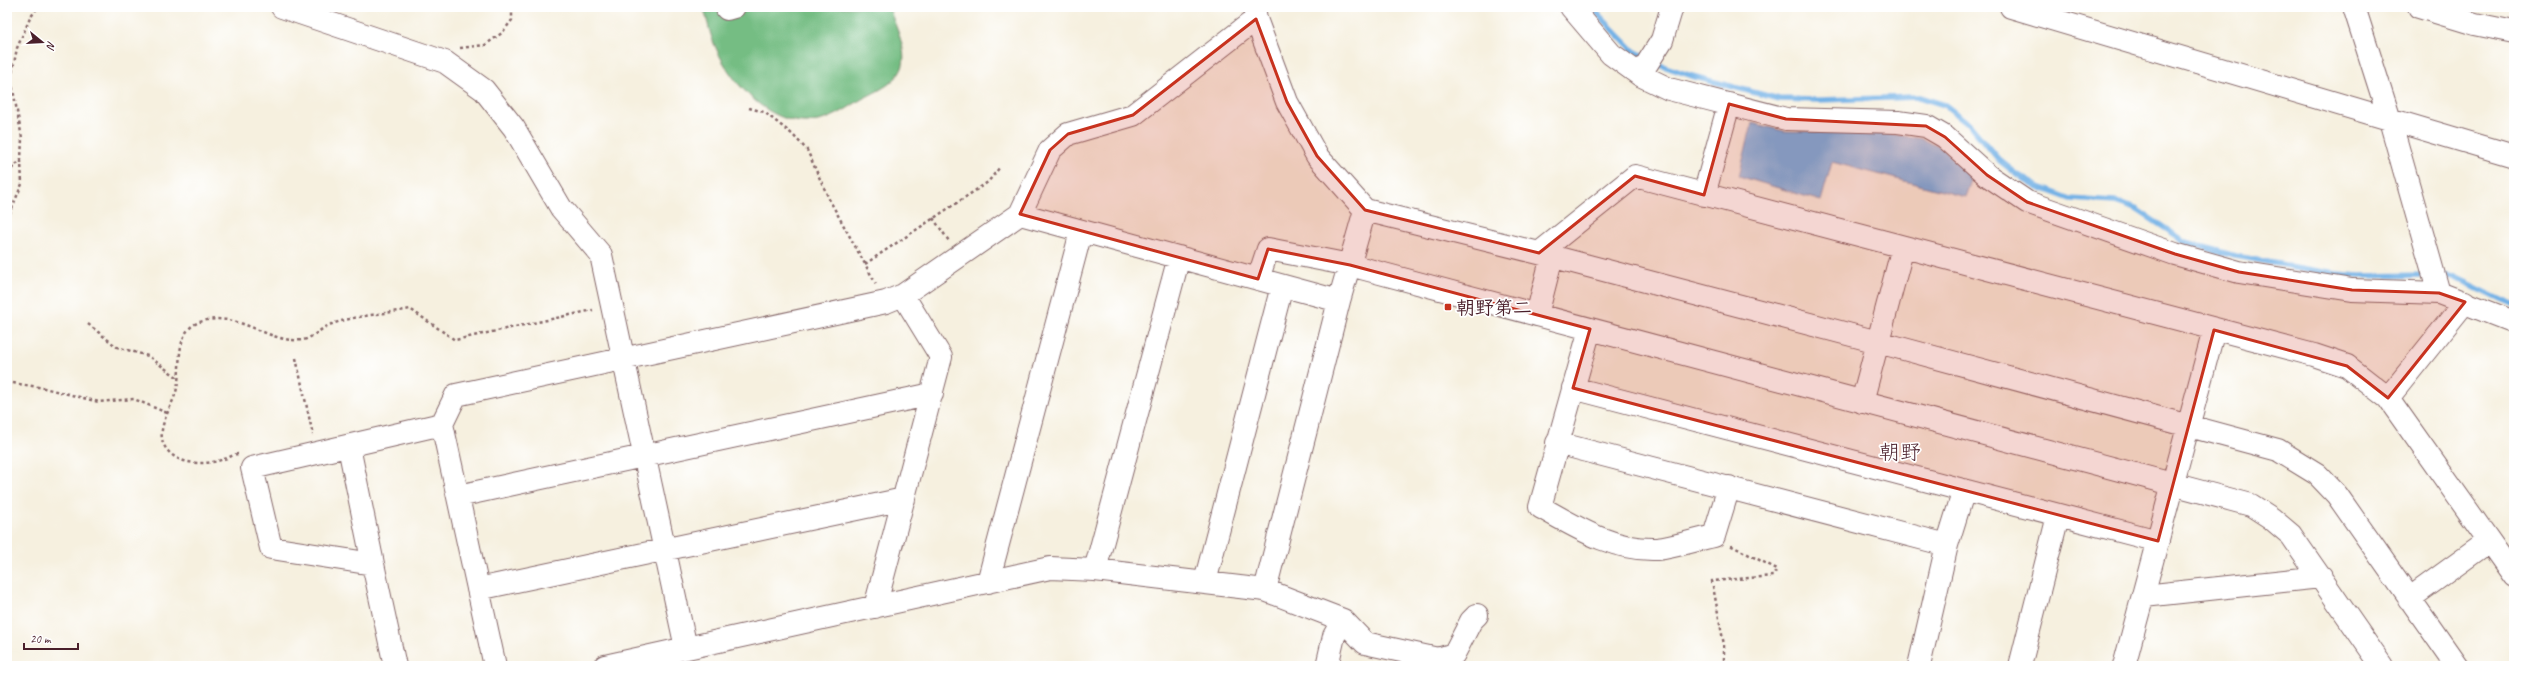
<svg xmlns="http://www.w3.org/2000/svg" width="2521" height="673" viewBox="0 0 2521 673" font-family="Caveat,'Klee One',sans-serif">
<rect width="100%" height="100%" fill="#fff"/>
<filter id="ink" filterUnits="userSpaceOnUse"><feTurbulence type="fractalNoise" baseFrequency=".025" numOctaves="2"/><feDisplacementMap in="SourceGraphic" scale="8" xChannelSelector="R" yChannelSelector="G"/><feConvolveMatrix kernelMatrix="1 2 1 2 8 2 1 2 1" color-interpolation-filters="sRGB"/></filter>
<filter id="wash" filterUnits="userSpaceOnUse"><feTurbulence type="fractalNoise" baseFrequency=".012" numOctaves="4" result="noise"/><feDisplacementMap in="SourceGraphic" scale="16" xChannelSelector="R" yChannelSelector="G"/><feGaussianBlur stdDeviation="0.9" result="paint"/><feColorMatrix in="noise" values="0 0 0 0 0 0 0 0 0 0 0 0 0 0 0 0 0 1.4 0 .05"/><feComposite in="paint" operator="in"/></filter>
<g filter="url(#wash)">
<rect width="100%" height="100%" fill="#f6f0df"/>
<path fill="#75bd83" stroke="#606e57" d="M703,7H889C894,24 907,47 903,65C898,83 877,91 862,99C846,109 830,121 810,122C770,125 732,84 717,50C710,37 708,21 703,7Z"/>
<path fill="#74b2e6" stroke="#5f6888" d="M1752,123L1784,131L1884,133L1923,139L1946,151L1972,178L1965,197L1832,162L1821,201L1739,176Z"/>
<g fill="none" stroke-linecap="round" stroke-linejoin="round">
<path stroke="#74b2e6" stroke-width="5.5" d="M1591,7L1634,51L1647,58
M1654,63L1692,76L1779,99L1819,100L1919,97L1945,105L1968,123L1999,160L2018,175L2039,187L2071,199L2115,202L2136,209L2186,242L2235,256L2329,273L2358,276L2430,275
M2438,276L2456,278L2514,306"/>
</g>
</g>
<g filter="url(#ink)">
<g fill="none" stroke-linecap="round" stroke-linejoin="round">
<g stroke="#86686a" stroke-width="24">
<path id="minor" d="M282,7L445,62L484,90L514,128L561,208L601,255L686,648
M1254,7L1256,19L1287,102L1317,156L1365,210L1539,253L1878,342L2278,450L2317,474L2337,495L2457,666
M1571,7L1611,54L1640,75L1669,89L1786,119L1898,122L1926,126L1945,137L1987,175L2027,202L2175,254L2239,272L2352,290L2439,293L2514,322
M2011,7L2514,156
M2354,7L2390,120L2439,293
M2419,7L2475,24L2514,32
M727,9L734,7
M1640,75L1662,40L1672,7
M1704,195L1729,104
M1020,214L1339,301
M1539,253L1635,176L2314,355L2347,366L2388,398L2514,576
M1258,279L1268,249L1350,265L2251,505L2271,518L2291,535L2382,666
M1537,315L1552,256
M1590,329L1540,507C1576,527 1613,551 1657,549C1675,547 1695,540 1714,536L1729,487
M1573,388L2158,541
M2388,398L2465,302
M1862,402L1903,247
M1557,443L1947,545
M349,447L373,564
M458,496L932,394
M1095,570L1179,257
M988,582L1081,232
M1205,582L1282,286
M478,589L904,499
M1265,590L1339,301L1365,210
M2144,596L2321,577
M2409,599L2489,541
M875,607L941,357L903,295
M1343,620L1365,643L1438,659L1454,654L1471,621L1477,615
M395,666L373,564L271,548L252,468L442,424
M495,666L442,424L456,395L886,302L903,295L1020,214L1050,150L1068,134L1133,115L1256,19
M605,666L1050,568L1095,570L1265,590L1343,620L1334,636L1327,666
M1919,666L1947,545L1964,490
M2020,666L2058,516
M2124,666L2214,330"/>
</g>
<path stroke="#86686a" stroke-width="2.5" stroke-dasharray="3 3" stroke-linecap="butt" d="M460,48L485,45L502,33L512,20V7
M749,108L764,112L792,134L807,150L829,199L876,284
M7,173L21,160L22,138L11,79L17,48L30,18L38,7
M933,218L949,241
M7,220L22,184L21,161
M865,264L988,182L1000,167
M88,324L117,347L148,356L177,377
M296,358L313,435
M7,382L44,388L99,402L134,399L167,413
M238,454C233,454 229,458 224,459C207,465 181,466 168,451C151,432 173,408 177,388C182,365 173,328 203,321C241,311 268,344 303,340C313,338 322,327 332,324C356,315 385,314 410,309L455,340L593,310
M1724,666V645L1712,581L1773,576L1777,569L1730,545"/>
<use href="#minor" stroke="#fff" stroke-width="22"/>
</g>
</g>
<path fill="#c8321e" fill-opacity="0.2" stroke="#c8321e" stroke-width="3" stroke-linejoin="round" d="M1256,19L1287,102L1317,156L1365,210L1539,253L1635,176L1704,195L1729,104L1786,119L1926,126L1945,137L1987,175L2027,202L2175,254L2239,272L2352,290L2439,293L2465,302L2388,398L2347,366L2214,330L2158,541L1573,388L1590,329L1350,265L1268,249L1258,279L1020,214L1050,150L1068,134L1133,115Z"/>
<rect fill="#c8321e" stroke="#fff" stroke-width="1.5" x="1444" y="303" width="8" height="8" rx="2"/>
<g text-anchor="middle" stroke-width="3.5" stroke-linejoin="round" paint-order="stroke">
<g font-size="19" font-weight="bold" fill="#4a1f2b" stroke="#fff" text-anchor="start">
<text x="1456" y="314">朝野第二</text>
</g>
<g font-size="21" fill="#4a1f2b" stroke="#fff">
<text x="1900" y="459">朝野</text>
</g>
</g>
<rect width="2521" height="673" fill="none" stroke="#fff" stroke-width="24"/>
<g transform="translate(42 42) rotate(108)" stroke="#ffffff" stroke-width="3" paint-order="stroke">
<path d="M0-3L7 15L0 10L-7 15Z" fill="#4a1f2b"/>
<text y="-6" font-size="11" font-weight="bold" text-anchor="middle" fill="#4a1f2b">N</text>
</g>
<path d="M24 643v6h54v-6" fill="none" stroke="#4a1f2b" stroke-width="2"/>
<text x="30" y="643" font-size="12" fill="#4a1f2b" stroke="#ffffff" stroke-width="3" paint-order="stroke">20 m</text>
</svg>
